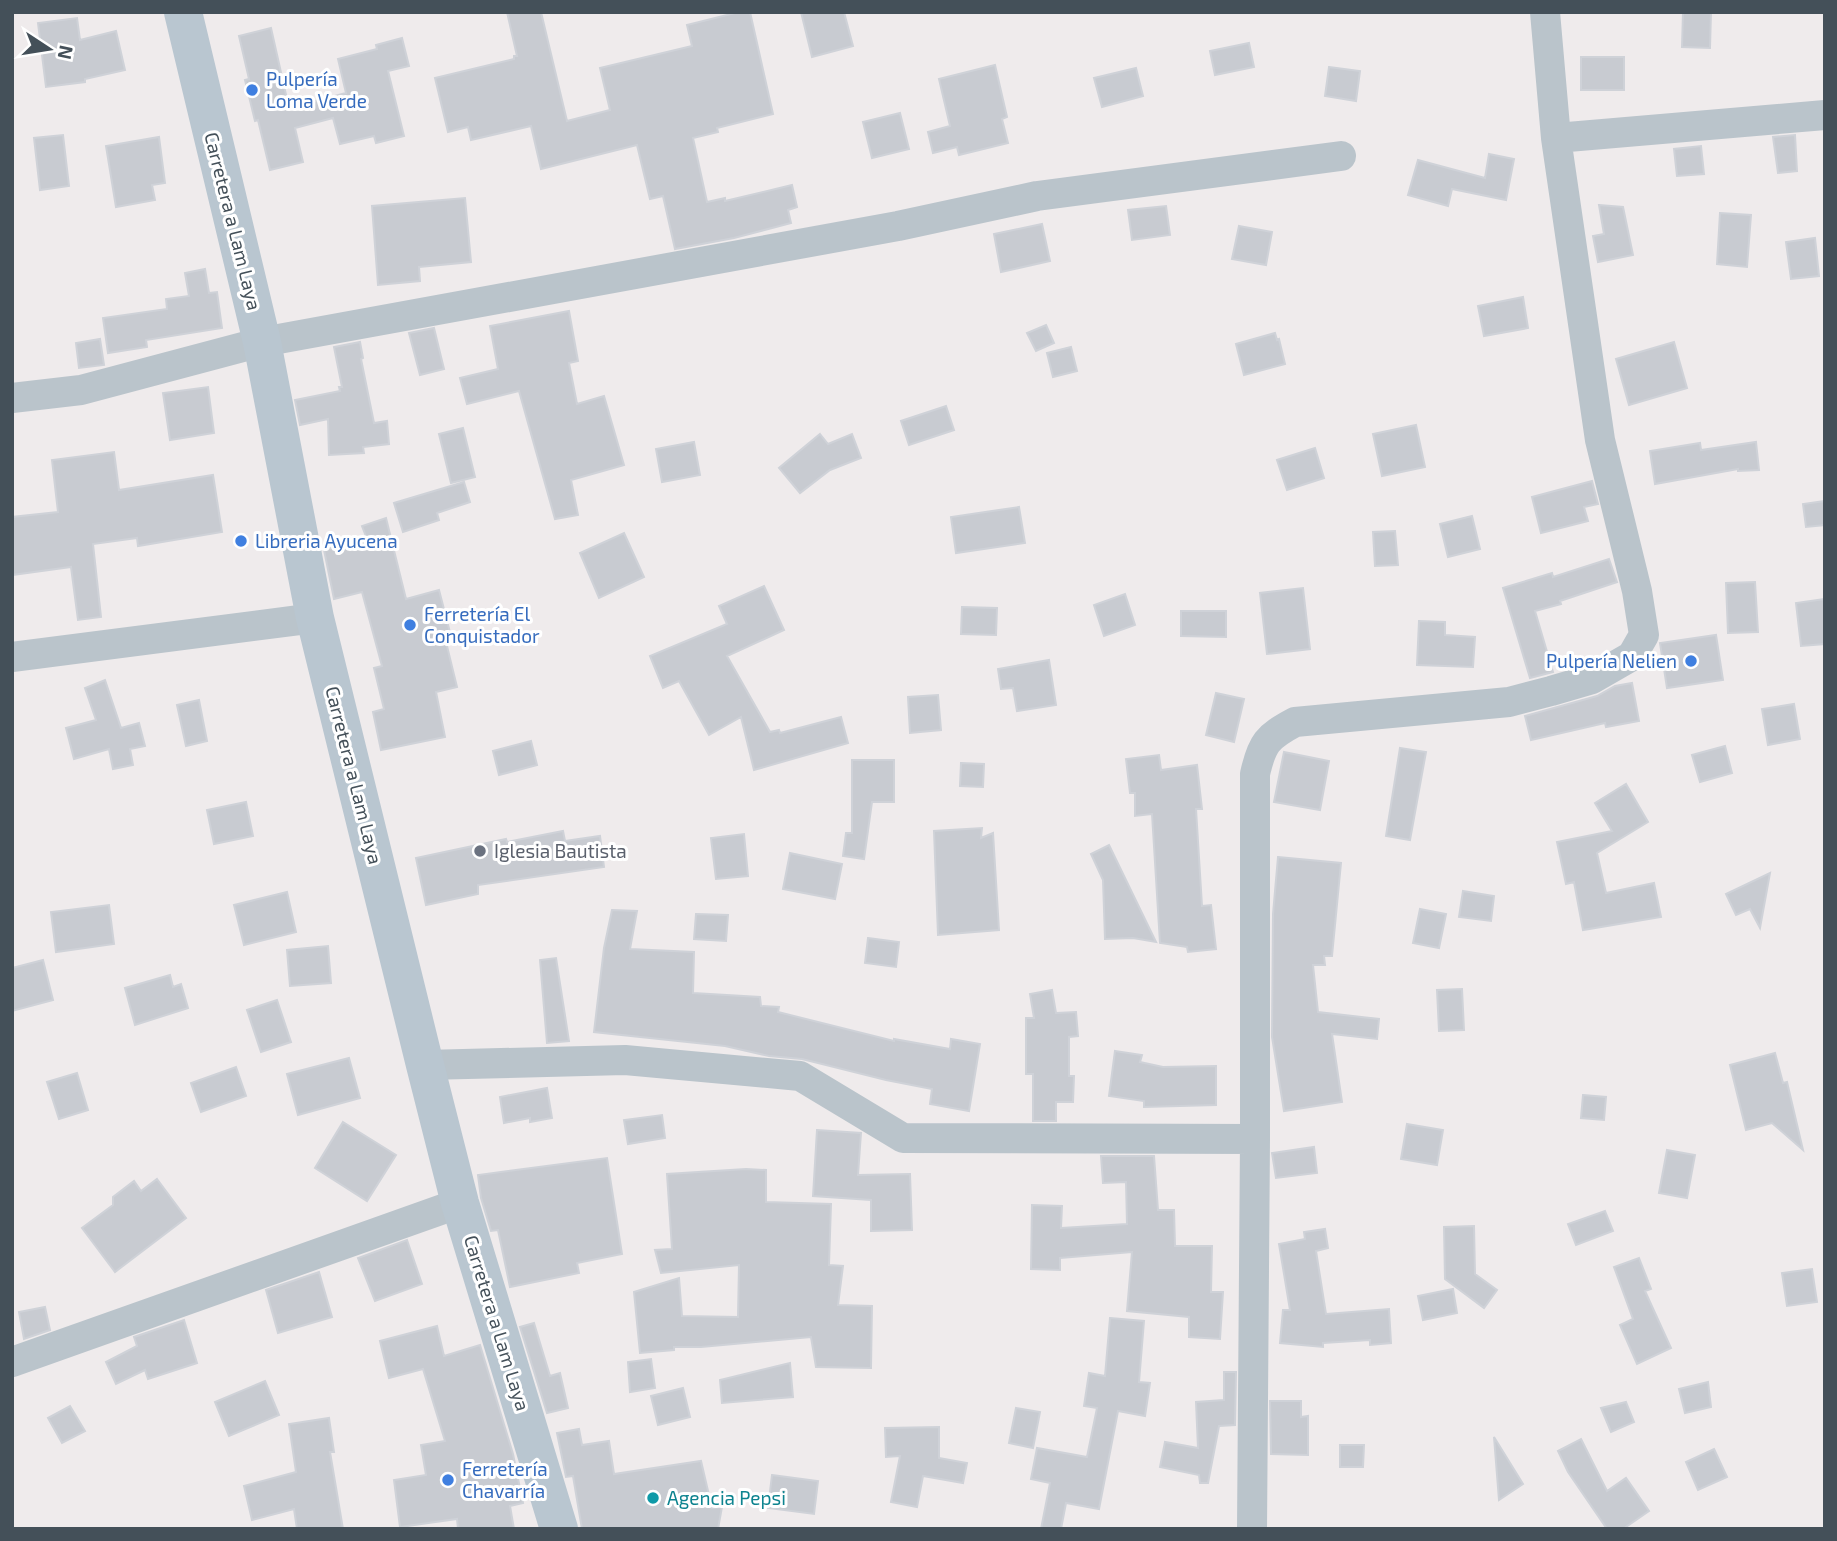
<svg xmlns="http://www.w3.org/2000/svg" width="1837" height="1541" viewBox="0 0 1837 1541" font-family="'Exo 2',sans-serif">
<rect width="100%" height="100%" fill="#efebec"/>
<path fill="#c8cbd1" stroke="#cfd2d8" stroke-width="2" d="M507,12H541L567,121L610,110L600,68L692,46L687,25L739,12H750L773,114L717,128L718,132L693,138L707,202L725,198V201L792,185L797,207L788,210L791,223L734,238L675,249L663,196L650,199L637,145L541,169L531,126L471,140L468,127L448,132L435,78L514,59V56H517Z
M801,12H844L853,46L812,57Z
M1683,12H1711L1710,48L1682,47Z
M77,18L80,40L116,31L125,70L85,79V82L46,87L38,23Z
M271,28L289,108L346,93L338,59L377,49L376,45L402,38L409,66L388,71L404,136L376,143L374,136L340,144L333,118L295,128L303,162L270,170L258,120L255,121L245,80L249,79L239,36Z
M1249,43L1254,67L1215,75L1210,51Z
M1581,57H1624V90H1581Z
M995,65L1007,117L1002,119L1008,143L959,155L957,147L933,153L928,132L950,126L939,79Z
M1329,67L1360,71L1356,101L1325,96Z
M1136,68L1143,96L1102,107L1094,78Z
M900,113L909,149L872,158L863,122Z
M63,135L69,186L40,190L34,138Z
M1795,135L1797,171L1778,173L1773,137Z
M159,137L165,183L152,185L155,200L116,207L106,146Z
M1701,146L1704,174L1677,176L1674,149Z
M1489,154L1514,159L1506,200L1452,189L1448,206L1408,195L1418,160L1485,178Z
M465,198L471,262L419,267L420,281L378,285L372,206Z
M1599,205L1623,207L1633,255L1598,262L1593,236L1604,234Z
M1166,206L1170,235L1132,240L1128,210Z
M1720,213L1751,215L1747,267L1717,264Z
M1042,224L1050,261L1001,272L994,234Z
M1239,226L1272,232L1266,265L1232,259Z
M1815,238L1819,276L1791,279L1786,242Z
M205,269L209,293L217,292L222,328L146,340L147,347L108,353L103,318L167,309L166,299L189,296L185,273Z
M1523,297L1528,328L1484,336L1478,306Z
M569,311L578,361L569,363L577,404L604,396L624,465L571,480L578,515L555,519L519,391L467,404L460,378L498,369L490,326Z
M1046,325L1054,343L1036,351L1027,333Z
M434,328L444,369L420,375L409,333Z
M1275,333L1277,340L1279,339L1285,364L1244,375L1236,344Z
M100,339L104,365L79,368L76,343Z
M360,342L363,358L361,359L374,423L387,421L389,444L363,447L364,453L329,455L328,419L300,425L295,400L340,391L339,387H342L334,347Z
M1674,342L1687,388L1629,405L1616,359Z
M1071,347L1077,371L1053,377L1047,353Z
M208,387L214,433L170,440L163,393Z
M946,406L954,430L909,445L901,421Z
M1416,425L1425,467L1382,476L1373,434Z
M463,428L475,477L451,483L439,434Z
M820,434L828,444L852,434L861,458L830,470L800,493L779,468Z
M694,442L700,475L662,482L656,449Z
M1756,442L1759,470L1738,471V469L1655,484L1650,451L1700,443L1701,450Z
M1315,448L1324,478L1287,490L1277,460Z
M114,452L119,490L213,475L222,532L138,546L137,538L93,544L101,617L78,620L71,567L12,575V517L58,512L52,460Z
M1592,481L1598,504L1584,507L1588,521L1541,533L1532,497Z
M464,482L470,502L437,513L439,520L403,532L394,503Z
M1825,501V525L1806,527L1803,504Z
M1019,507L1025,543L956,553L951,517Z
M1472,516L1480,549L1448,557L1440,524Z
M386,518L406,599L439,590L452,640L446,642L457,687L436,692L445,737L381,750L373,712L384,709L374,668L382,666L362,592L334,599L324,550L367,539L362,526Z
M1395,531L1398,565L1375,566L1373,532Z
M624,533L644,577L599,598L580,553Z
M1609,559L1617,582L1560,601L1561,604L1535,611L1553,672L1530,678L1503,588L1552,573L1553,577Z
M1755,582L1758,632L1728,633L1726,583Z
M764,586L784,630L727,656L770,732L779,730L780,733L841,717L848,743L754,770L741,717L709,735L679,681L663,688L650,656L727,624L719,606Z
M1303,588L1310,649L1267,654L1260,593Z
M1125,594L1135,625L1104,636L1094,605Z
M1825,599V644L1801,646L1796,603Z
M962,607L997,608L996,635L961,634Z
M1181,611H1226V637L1181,636Z
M1419,621L1445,622V635L1475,637L1473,667L1417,665Z
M1716,635L1723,680L1667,688L1660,643Z
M1049,660L1056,705L1017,711L1013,688L1001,689L998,669Z
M105,680L121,728L139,723L145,746L130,749L133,765L113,769L109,749L74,759L66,728L96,720L85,688Z
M1632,683L1639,721L1606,727L1605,723L1531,740L1525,716L1597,696L1615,686Z
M1216,693L1244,699L1234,742L1206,735Z
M938,695L941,730L910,733L908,697Z
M199,700L207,741L186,746L177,705Z
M1794,704L1800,739L1768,745L1762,709Z
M531,741L537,765L499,775L493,751Z
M1725,746L1732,773L1700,782L1692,755Z
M1400,748L1426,752L1410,840L1386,836Z
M1284,752L1329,761L1320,810L1274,802Z
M1159,755L1161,770L1197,765L1202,809H1196L1202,906L1211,905L1216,949L1188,952L1187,947L1160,943L1152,814L1135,816V793H1130L1126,759Z
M852,760H894V802H872L864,859L843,856L846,833H852Z
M961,763L984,764L983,787L960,786Z
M1626,784L1648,822L1597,853L1606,893L1654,883L1661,917L1583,930L1574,882L1566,884L1557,842L1612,831L1595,803Z
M246,802L253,836L214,844L207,810Z
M982,828L981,838L993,833L999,930L938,935L934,831Z
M563,831L565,841L600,836L604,867L478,885V894L426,905L416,858L506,839L507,842Z
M744,834L748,876L716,879L711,838Z
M1109,845L1156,942L1133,938L1105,939L1103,880L1091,854Z
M790,853L842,864L835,899L783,889Z
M1278,857L1341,863L1332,956H1324L1325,965H1313L1318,1012L1379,1019L1377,1039L1332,1034L1342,1102L1284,1111L1272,1037L1273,914Z
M1770,873L1760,928L1750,909L1736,915L1726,894Z
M1463,891L1494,896L1491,921L1459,917Z
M287,892L296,932L244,945L234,905Z
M109,905L114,944L56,952L51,912Z
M1420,909L1446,914L1439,948L1413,943Z
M612,910L637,911L630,949L694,952L693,993L760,997L761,1006L779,1007L778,1012L894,1041V1039L950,1049L951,1039L980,1044L969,1111L930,1104L932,1089L886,1080L802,1059L769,1056L725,1046L594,1032L604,948Z
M696,914L728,915L726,941L694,939Z
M868,938L899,942L896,967L865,963Z
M328,946L331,983L290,986L287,950Z
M556,958L569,1041L547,1043L540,960Z
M43,960L53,1000L12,1011V968Z
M170,975L173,987L181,984L188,1008L135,1025L125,988Z
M1462,989L1464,1030L1439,1031L1437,990Z
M1052,990L1056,1013L1076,1012L1078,1036L1069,1037V1076H1074L1073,1102H1056V1121H1033V1074H1026V1018H1034L1030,994Z
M277,1000L291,1042L261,1052L247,1010Z
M1115,1051L1142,1055L1140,1062L1163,1067L1216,1066V1105L1144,1107V1101L1109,1096Z
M1775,1053L1783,1083L1787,1082L1803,1150L1772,1123L1746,1130L1730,1065Z
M349,1058L360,1098L298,1115L287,1074Z
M236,1067L246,1096L201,1112L191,1083Z
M77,1073L88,1110L59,1119L47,1082Z
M547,1088L552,1118L530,1122V1118L504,1123L500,1097Z
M1583,1095L1606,1097L1604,1120L1581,1118Z
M662,1115L665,1138L628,1144L624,1120Z
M343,1122L396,1155L367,1201L315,1168Z
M1407,1124L1443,1130L1437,1165L1401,1159Z
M817,1130L861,1133L858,1175L910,1174L912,1230L871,1231V1200L813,1196Z
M1314,1147L1317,1173L1276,1178L1272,1153Z
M1667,1150L1695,1155L1687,1198L1659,1193Z
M1101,1156H1154L1158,1210H1174L1175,1246H1212L1211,1292H1223L1220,1339L1189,1337V1317L1127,1311L1132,1252L1060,1258V1270L1031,1269L1032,1205L1062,1206L1061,1228L1127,1224L1126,1182L1103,1183Z
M607,1158L622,1254L577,1263L579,1273L510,1287L498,1230L491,1231L481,1198L478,1175Z
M746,1169L766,1170V1202L831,1204L829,1265L843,1266L838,1305L872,1306L871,1368L816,1367L811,1337L701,1347H674V1350L640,1353L634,1292L679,1278L682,1316L738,1317L739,1265L661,1273L655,1250L672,1249L667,1174Z
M157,1179L186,1218L115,1272L82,1228L113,1205V1197L134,1181L141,1191Z
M1605,1211L1613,1231L1576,1245L1568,1224Z
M1474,1226L1475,1274L1497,1290L1484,1308L1445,1279L1444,1227Z
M1325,1229L1328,1248L1316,1251L1326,1314L1389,1309L1391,1343L1370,1345V1340L1323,1343V1347L1280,1343L1283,1310H1290L1279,1244L1305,1239L1304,1232Z
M407,1240L422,1284L375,1301L358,1258Z
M1639,1258L1651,1289L1645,1291L1671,1348L1637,1364L1620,1325L1633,1319L1614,1267Z
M1812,1269L1817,1302L1787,1306L1782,1273Z
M319,1272L332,1317L278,1333L266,1290Z
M1453,1289L1457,1313L1423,1320L1418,1296Z
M45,1307L50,1330L24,1339L19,1312Z
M1110,1318L1144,1321L1139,1382L1150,1383L1145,1416L1118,1411L1099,1509L1066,1503L1061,1529H1041L1050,1483L1031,1479L1037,1448L1087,1457L1097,1408L1084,1406L1089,1373L1105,1376Z
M184,1320L197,1363L148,1379L145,1370L116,1384L106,1362L137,1346L134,1337Z
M534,1323L550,1376L560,1373L568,1408L547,1413L520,1327Z
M437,1326L444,1356L480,1345L513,1454L523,1503L510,1506L514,1529H458L457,1519L400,1527L394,1480L426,1475L421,1445L445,1441L423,1369L389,1378L380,1341Z
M651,1359L655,1388L630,1392L628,1362Z
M790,1363L793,1397L722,1403L720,1380Z
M1224,1372H1236L1235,1425L1219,1426L1208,1483H1200L1199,1475L1160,1467L1165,1442L1198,1448L1196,1402L1224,1400Z
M265,1381L279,1415L229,1436L215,1402Z
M1708,1382L1711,1407L1685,1413L1679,1389Z
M683,1388L690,1417L658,1425L651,1396Z
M1270,1401H1301V1417L1308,1416V1455L1271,1454Z
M1626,1402L1634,1422L1611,1432L1601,1408Z
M70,1406L85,1431L62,1443L48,1418Z
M1016,1408L1040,1412L1033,1448L1009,1443Z
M329,1418L334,1452H330L343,1529H297L294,1509L252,1520L244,1486L296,1472L289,1424Z
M939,1427V1458L967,1463L963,1483L923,1476L917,1507L891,1502L900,1456L886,1457L885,1428Z
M579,1429L582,1445L609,1441L614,1474L701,1461L712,1508L722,1507L718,1529H582L573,1476L566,1477L557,1433Z
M1494,1437L1523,1484L1499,1500Z
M1581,1439L1607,1491L1626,1478L1649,1511L1623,1529H1607L1568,1472L1558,1451Z
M1340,1445H1364L1363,1467H1340Z
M1714,1449L1727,1477L1698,1490L1686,1462Z
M772,1475L818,1481L814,1514L768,1508Z"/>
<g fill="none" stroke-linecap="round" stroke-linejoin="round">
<path stroke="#bac4cb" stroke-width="30" d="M1556,138L1825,115
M12,398L81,390L262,342L898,226L1037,196L1341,156
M12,657L315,618
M425,1065L625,1060L800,1076L903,1138L1255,1139V774C1262,743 1267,737 1295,722L1509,702L1551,691L1592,679L1632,656L1644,635L1637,591L1600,440L1556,138L1545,12
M12,1362L460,1203
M1252,1529L1255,1139"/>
<path stroke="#b9c6d0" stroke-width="38" d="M183,12L262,342L315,618L425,1065L460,1203L559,1529"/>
</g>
<g fill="#3f7fe0" stroke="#fff" stroke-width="2.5">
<circle cx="252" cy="90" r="7"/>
<circle cx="241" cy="541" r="7"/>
<circle cx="410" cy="625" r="7"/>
<circle cx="1691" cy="661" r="7"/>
<circle cx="448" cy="1480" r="7"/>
</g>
<circle fill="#6b7280" stroke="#fff" stroke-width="2.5" cx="480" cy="851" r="7"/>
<circle fill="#0f9aa8" stroke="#fff" stroke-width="2.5" cx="653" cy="1498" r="7"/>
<g text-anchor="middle" stroke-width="6" stroke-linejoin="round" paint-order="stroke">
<g font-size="19" fill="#366cbe" stroke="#fff" text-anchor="start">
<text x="266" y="86">Pulpería<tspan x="266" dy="22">Loma Verde</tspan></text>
<text x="255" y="548">Libreria Ayucena</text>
<text x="424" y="621">Ferretería El<tspan x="424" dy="22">Conquistador</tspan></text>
<text x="1677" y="668" text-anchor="end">Pulpería Nelien</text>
<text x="462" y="1476">Ferretería<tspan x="462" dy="22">Chavarría</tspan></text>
</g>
<g font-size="19" fill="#445059" stroke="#fff">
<text transform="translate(233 221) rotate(76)" y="7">Carretera a Lam Laya</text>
<text transform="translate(354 775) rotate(76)" y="7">Carretera a Lam Laya</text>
<text transform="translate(497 1323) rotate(73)" y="7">Carretera a Lam Laya</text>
</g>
<g font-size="19" fill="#5b616d" stroke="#fff" text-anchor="start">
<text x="494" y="858">Iglesia Bautista</text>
</g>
<g font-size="19" fill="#0d838f" stroke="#fff" text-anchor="start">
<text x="667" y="1505">Agencia Pepsi</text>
</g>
</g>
<rect width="1837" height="1541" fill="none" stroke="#445059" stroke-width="28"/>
<g transform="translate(49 49) rotate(102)" stroke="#ffffff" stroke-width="5" paint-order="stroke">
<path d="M0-5L12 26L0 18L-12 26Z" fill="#445059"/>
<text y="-10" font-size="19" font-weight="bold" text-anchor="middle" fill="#445059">N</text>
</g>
</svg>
